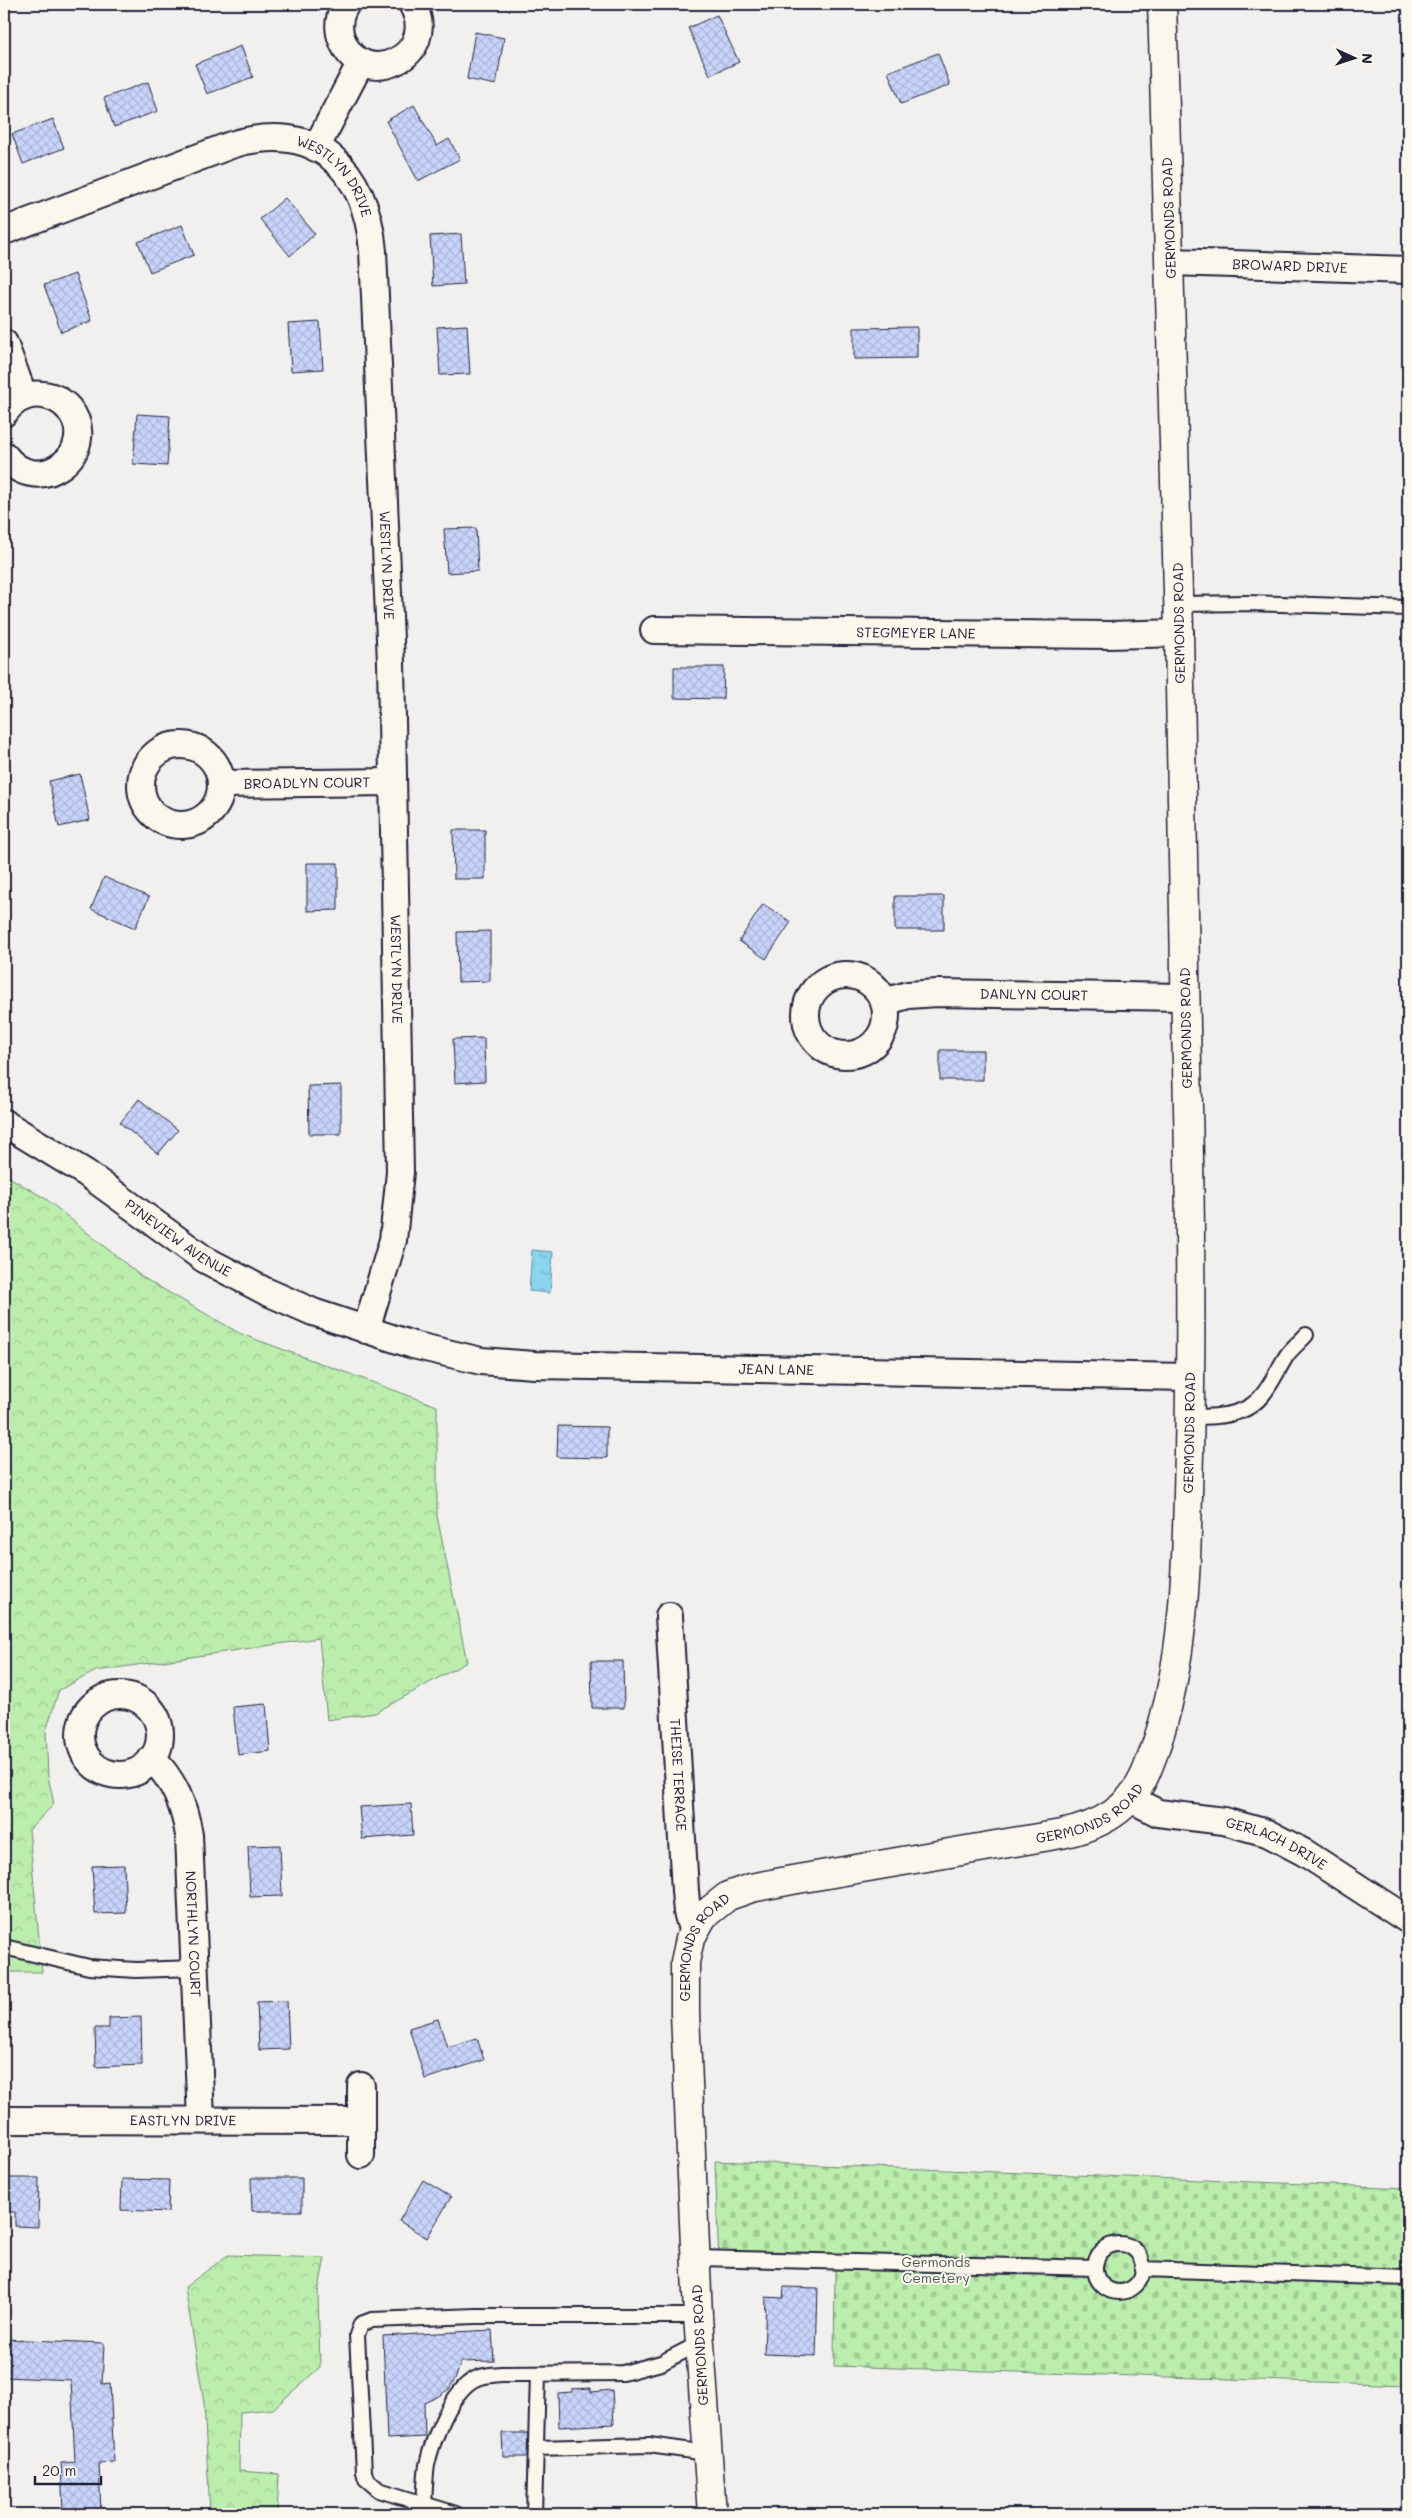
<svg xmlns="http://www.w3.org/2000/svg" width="1412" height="2518" viewBox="0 0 1412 2518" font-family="Mali,sans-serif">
<defs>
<pattern id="forest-crowns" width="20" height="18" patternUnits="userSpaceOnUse" patternTransform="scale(1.25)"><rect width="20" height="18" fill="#bbedad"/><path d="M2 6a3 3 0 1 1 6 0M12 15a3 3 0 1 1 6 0" fill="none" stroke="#a0cb96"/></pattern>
<pattern id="cemetery-stones" width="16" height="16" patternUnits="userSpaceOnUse" patternTransform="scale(1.25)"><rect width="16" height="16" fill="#bbedad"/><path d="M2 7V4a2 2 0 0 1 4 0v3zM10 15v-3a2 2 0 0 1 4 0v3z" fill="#a0cb96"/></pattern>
<pattern id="water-ripples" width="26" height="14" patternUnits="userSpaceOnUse" patternTransform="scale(1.25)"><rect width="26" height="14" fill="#8ad5eb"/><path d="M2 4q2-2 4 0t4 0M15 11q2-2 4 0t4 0" fill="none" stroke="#77b7ca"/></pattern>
<pattern id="building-cross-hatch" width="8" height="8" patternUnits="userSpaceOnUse" patternTransform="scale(1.25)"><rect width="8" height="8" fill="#c8d4fb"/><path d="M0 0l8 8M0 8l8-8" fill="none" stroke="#acb6d8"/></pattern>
</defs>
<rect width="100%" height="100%" fill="#f1f0ef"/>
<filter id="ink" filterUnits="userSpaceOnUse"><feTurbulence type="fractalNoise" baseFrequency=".02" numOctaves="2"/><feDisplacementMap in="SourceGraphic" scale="10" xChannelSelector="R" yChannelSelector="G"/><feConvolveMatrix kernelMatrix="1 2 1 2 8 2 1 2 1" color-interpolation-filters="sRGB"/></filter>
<g filter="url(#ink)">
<path fill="url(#forest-crowns)" stroke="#6e8874" d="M4,1174L46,1199L142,1277L241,1334L437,1406V1516L467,1662L375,1713L327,1720L319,1638L96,1671L59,1690L46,1731L48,1776L54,1804L29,1830L42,1972H4Z
M228,2255L325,2258L318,2293L320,2367L273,2409L240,2412L239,2471L279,2474L277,2514H210L204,2403L185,2287Z"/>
<path fill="url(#cemetery-stones)" stroke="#6e8874" d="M715,2161L1408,2188V2385L834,2366L835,2268L719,2265Z"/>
<path fill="url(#water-ripples)" stroke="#608da5" d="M532,1250L553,1252L550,1293L529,1291Z"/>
<path fill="url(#building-cross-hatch)" stroke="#22223b" d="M717,15L739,62L710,75L688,28Z
M475,32L504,38L496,85L467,79Z
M241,46L253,77L207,94L195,64Z
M938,53L950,85L901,104L888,72Z
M148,82L158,111L114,127L104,98Z
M414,105L437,146L449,139L460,159L418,181L386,121Z
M53,119L64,148L23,164L12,134Z
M285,198L315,234L290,256L260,219Z
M182,225L194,255L150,272L138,242Z
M461,234L464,284L433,286L430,236Z
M75,274L92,321L61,332L44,285Z
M320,322L323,369L291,371L288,324Z
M467,325L470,374L440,375L437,327Z
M917,327V358L854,359V328Z
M137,414L170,416L167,466L133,464Z
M476,528L478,571L447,573L444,529Z
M674,667H724L723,699L674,698Z
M80,774L90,820L59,827L49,781Z
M453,830H485V879H454Z
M307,863H338V910L307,911Z
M104,877L149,897L135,928L91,909Z
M895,896H944V930H895Z
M763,904L791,922L766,959L739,941Z
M490,931V981L458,982L457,932Z
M484,1038L485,1081L455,1083L453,1039Z
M940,1050H983V1080H940Z
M341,1085V1134H309L308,1086Z
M139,1099L178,1130L158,1154L120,1123Z
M558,1426L607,1427V1458L557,1457Z
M591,1661H623L624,1708H592Z
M266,1704L270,1751L238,1755L233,1707Z
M411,1804L413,1835L362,1839L359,1807Z
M280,1845L282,1896L250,1897L248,1846Z
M124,1865L126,1913L95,1914L92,1866Z
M287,2001L289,2049L259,2050L257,2002Z
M141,2017L142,2065L96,2067L95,2028H109V2018Z
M438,2019L447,2047L477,2038L484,2060L425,2079L409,2028Z
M4,2178H39L38,2227L15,2226V2212H4Z
M251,2178H302V2211H252Z
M122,2179L169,2180L168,2212L121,2210Z
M423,2180L451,2197L427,2238L399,2221Z
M784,2287L818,2288L816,2356L764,2354L766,2297L783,2298Z
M492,2330L494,2361L461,2362L456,2377L449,2389L437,2397L424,2403L425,2437L387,2439L383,2336Z
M4,2339L104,2343L102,2384L110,2383L114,2462L99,2463L101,2514H63L61,2463L75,2462L71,2380L4,2377Z
M591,2388V2392L612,2390L614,2424L559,2427L558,2393L572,2392V2389Z
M502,2433H528L527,2457H503Z"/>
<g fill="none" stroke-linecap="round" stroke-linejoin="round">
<g stroke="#22223b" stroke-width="18">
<path id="lane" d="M1179,604L1247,603L1408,608
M1190,1417C1206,1417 1224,1417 1240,1411C1265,1403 1274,1375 1287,1355C1292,1348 1300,1342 1306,1335
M4,1947L89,1967L136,1970L195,1968
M1095 2268a24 24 0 1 1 48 0a24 24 0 1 1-48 0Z
M696,2258L1095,2268
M1142,2269L1408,2278
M537,2448L649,2445L707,2453
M424,2504C425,2491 425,2478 427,2465C432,2441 452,2390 475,2379C483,2375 492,2375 501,2374L623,2373L661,2363L700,2343
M456,2514L379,2490L366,2479L364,2472L357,2335L361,2324L372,2320L476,2316H698
M534,2514L538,2374"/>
</g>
<g stroke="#22223b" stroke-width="30">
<g id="street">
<path d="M346,4C339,15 337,28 342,40C362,93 442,56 412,4"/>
<path d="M316,148L361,62"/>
<path id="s1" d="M4,231L231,145C316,119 366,168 373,251L391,662L400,1172L393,1240L366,1330"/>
<path id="s2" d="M1171,262L1408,270"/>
<path d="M4,343L24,397"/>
<path d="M4,413C13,401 27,392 43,395C53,396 62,401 69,409C102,450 39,502 4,455"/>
<path id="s3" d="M654,630L1109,635L1180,633"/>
<circle cx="181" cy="785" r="40"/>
<path id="s4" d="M221,784L393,782"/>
<circle cx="846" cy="1015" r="40"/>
<path id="s5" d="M884,1002L908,995L937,993L1185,997"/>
<path id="s6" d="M4,1123L86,1173L204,1259L265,1291L313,1312L413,1345L481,1361L534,1365L1190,1377"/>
<path id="s7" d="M669,1616L685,1891L687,1912L693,1933"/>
<circle cx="120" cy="1735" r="40"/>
<path id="s8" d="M152,1758C174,1781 184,1804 189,1835L201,2120"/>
<path id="s9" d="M1131,1799L1158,1813L1224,1821L1267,1833L1305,1853L1408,1920"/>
<path id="s10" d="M4,2120L361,2121"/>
<path d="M361,2155V2086"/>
</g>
</g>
<g stroke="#22223b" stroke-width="31">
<g id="secondary">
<path id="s11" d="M712,2514L698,2316L685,2013V1962L690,1939L703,1916L728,1896L751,1888L792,1880L1061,1834C1100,1826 1131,1810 1147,1770C1188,1670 1186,1559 1189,1453C1192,1310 1190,1169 1186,1027C1183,894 1182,761 1179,629C1175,420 1169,212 1162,4"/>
</g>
</g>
<use href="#lane" stroke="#fbf7ec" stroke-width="14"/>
<use href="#street" stroke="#fbf7ec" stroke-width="26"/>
<use href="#secondary" stroke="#fbf7ec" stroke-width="28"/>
</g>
</g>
<g text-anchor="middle" stroke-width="4" stroke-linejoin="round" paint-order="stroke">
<g font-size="14" fill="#22223b" stroke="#fbf7ec">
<text dy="5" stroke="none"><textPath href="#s1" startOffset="364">WESTLYN DRIVE</textPath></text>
<text transform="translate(1169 218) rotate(-92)" y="5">GERMONDS ROAD</text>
<text dy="5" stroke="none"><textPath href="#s2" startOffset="119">BROWARD DRIVE</textPath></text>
<text dy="5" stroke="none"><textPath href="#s1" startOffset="768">WESTLYN DRIVE</textPath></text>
<text transform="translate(1179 623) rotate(-91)" y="5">GERMONDS ROAD</text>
<text dy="5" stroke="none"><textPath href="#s3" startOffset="262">STEGMEYER LANE</textPath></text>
<text dy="5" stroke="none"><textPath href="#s4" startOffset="86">BROADLYN COURT</textPath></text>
<text dy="5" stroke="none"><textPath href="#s1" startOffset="1172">WESTLYN DRIVE</textPath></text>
<text dy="5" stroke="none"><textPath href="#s5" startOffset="151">DANLYN COURT</textPath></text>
<text transform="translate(1186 1028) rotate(-91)" y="5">GERMONDS ROAD</text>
<text dy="5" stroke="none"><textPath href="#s6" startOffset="209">PINEVIEW AVENUE</textPath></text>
<text dy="5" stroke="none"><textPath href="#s6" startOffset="834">JEAN LANE</textPath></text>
<text dy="5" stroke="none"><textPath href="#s11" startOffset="1428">GERMONDS ROAD</textPath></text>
<text dy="5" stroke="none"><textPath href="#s7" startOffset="159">THEISE TERRACE</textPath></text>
<text dy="5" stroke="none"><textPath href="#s11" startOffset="1009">GERMONDS ROAD</textPath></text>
<text dy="5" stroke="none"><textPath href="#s9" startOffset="154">GERLACH DRIVE</textPath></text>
<text dy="5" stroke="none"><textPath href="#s8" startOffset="186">NORTHLYN COURT</textPath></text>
<text dy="5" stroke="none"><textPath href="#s11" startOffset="574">GERMONDS ROAD</textPath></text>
<text dy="5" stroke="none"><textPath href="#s10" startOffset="179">EASTLYN DRIVE</textPath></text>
<text transform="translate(700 2345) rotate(-93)" y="5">GERMONDS ROAD</text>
</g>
<g font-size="14" fill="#485558" stroke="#fbf7ec">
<text x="936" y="2267">Germonds<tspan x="936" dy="16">Cemetery</tspan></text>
</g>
</g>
<rect width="1412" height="2518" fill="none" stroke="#fbf7ec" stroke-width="20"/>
<rect x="10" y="10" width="1392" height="2498" fill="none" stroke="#22223b" stroke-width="2" filter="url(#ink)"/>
<g transform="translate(1354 58) rotate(93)" stroke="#fbf7ec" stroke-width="4" paint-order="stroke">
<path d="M0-4L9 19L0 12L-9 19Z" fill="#22223b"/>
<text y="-8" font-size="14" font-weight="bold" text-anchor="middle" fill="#22223b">N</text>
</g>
<path d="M35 2476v8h66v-8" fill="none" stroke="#22223b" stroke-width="2.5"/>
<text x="42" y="2476" font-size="15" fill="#22223b" stroke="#fbf7ec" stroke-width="4" paint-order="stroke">20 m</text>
</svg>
